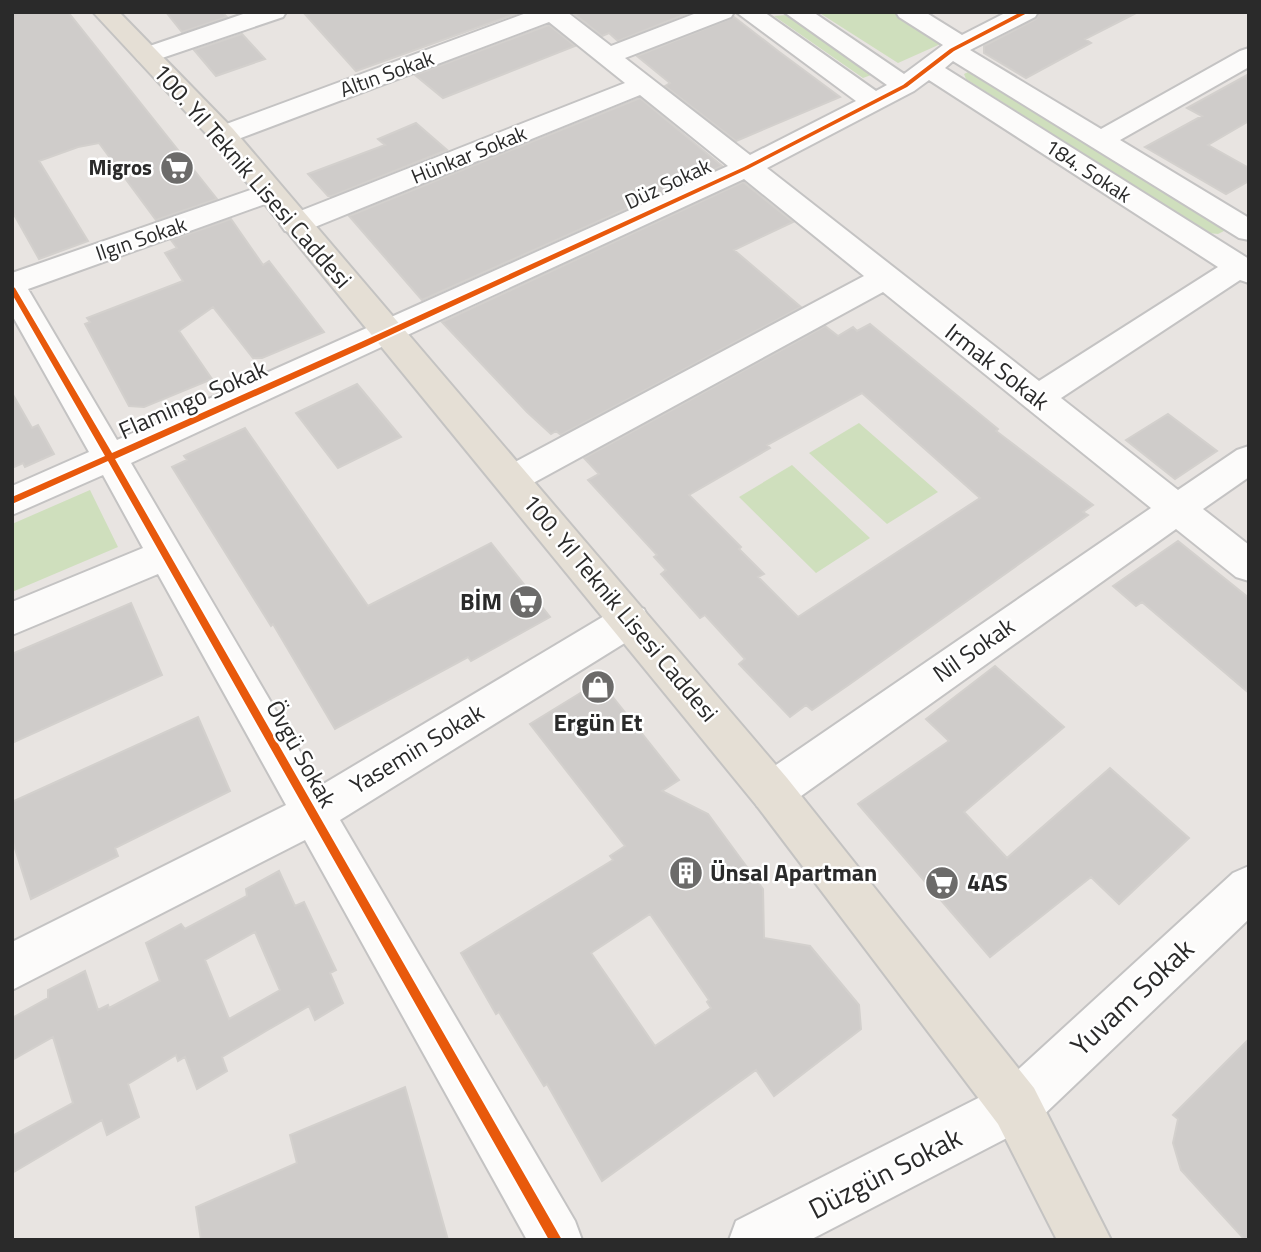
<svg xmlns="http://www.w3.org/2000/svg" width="1261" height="1252" viewBox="0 0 1261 1252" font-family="'Titillium Web',sans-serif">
<rect width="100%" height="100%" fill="#e8e4e1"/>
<path fill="#cfdfbd" d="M818,12H896L945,42L898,63Z
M786,15L871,75L863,78L774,16Z
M970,71L1222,225L1224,231L1218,234L1208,233L966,79L964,74Z
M859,423L938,492L887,524L809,453Z
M792,465L870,538L816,573L739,497Z
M90,490L118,547L12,592V524Z"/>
<path fill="#cfccca" stroke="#d3d0cd" stroke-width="2" fill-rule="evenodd" d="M12,12H68L217,199L156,220L99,143L78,147L39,161L88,241L39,259L12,211Z
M166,12H222L227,17L182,32Z
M303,12H521L356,71Z
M572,12H691L618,41L609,33L602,36Z
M1040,12H1138L1085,39L1091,43L1026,78L984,53V46L1036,19Z
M734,17L778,51L840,97L736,141L665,86L670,83L637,56Z
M549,25L575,46L443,98L415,75Z
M242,34L265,59L216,76L194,50Z
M1249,74V121L1208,145L1249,168V181L1226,194L1145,147L1202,116L1187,108Z
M640,98L722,166L422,300L349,216Z
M416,123L447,150L332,196H328L308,174L385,145L378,139Z
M743,182L793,222L734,250L801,307L561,435L556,431L551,434L527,412L442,322Z
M231,219L263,265L269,261L324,332L262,358H253L213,307L179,331L212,379L144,407L129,406L85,324L90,322L87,318L183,281L165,253L177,248L171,240Z
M870,324L998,429L996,431L1093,505L1083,512L1088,515L847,686L812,710L806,705L790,717L739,664L745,659L705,615L700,618L661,574L666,570L654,557L657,555L588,480L599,474L584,458L825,326L838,336L853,327L857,331ZM862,393L980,498L798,617L758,577L764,574L739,549L741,547L689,495L770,448L767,445Z
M357,384L401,437L338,468L296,413Z
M12,393L32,428L38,425L54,454L25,467L23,463L12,468Z
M1168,414L1217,451L1175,479L1126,440Z
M245,428L368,606L491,543L550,617L471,661L468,657L335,729L273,624L271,626L172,467L187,460L184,456Z
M1178,541L1249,598V693L1142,602L1136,606L1113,586Z
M131,603L162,675L12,743V654Z
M995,666L1064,727L964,812L1007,858L1110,768L1189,838L1119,904L1091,877L990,957L858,804L949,741L926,719Z
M600,681L679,780L662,791L708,814L763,889L764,938L810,946L859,1005L861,1029L774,1096L756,1070L602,1181L547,1084L544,1086L499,1012L496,1014L461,953L613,860L610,856L625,846L530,724ZM650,914L709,1000L707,1002L711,1008L655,1046L591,953Z
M198,717L230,791L115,848L118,856L31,899L12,839V802Z
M279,871L295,906L304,902L336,970L330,973L343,1003L315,1020L309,1006L266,1031L222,1057L227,1071L197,1089L185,1057L178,1061L176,1055L128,1084L139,1117L107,1135L102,1120L12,1173V1136L73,1103L53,1037L12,1060V1018L48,998V990L85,971L98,1010L108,1005L109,1008L160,981L146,943L181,924L185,929L247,896L246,889ZM255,932L280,990L229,1019L205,960Z
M1249,1039V1240H1245L1181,1170L1173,1143L1178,1119L1173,1115Z
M405,1087L448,1240H201L196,1207L297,1163L290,1135Z"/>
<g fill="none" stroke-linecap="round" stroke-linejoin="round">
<g stroke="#c4c3c3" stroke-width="4">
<path id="minor" d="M249,12H286L283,17L156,60L147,63L138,60L134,55L138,50Z
M529,12H567L611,46L699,12H734L731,17L625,58L750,155L856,101L736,12H764L876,91L887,85L784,12H813L904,74L943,45L899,17L896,12H925L962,35L1007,12H1038L1035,17L970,50L1101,129L1240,51L1249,48V67L1120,140L1249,218V240L1239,238L953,61L945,68L1249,259V283L1240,280L1061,398L1178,490L1237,450L1249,446V477L1203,509L1249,545V581L1236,577L1176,529L787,806L772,812L757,806L751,792L757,778L1151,508L883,292L524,488L512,492L500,488L494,479L500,470L864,276L744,179L131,463L320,786L616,609L630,604L644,609L649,620L644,631L340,820L575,1221L582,1240H527L305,840L12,990V942L286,805L158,574L12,635V602L143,548L103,475L12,515V486L89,452L12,315V273L259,187L269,184L279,187L283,193L279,199L28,289L117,440L728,166L640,95L305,231L295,233L285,231L280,224L285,217L625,83L549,22L233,141L223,143L213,141L209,135L213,129ZM929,80L1218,267L1039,381L767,168L914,91Z
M1249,866V919L1034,1124L810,1240H729L736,1221L998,1088L1233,873Z"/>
</g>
<g stroke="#c4c3c2" stroke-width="4">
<path id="major" d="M93,12H119L233,129L787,778L1034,1088L1111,1240H1057L998,1124L757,806L213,141Z"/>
</g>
<use href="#minor" fill="#fcfbfa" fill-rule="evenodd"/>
<use href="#major" fill="#e5dfd5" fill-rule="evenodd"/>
<g stroke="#fff" stroke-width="4">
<path id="cycleway" d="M1021,12H1029L954,51L907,87L748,169L367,346L115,459L562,1240H549L108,461L12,504V497L105,456L12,294V286L15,288L112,453L361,342L744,167L903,85L950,49Z"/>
</g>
<use href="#cycleway" fill="#e8590c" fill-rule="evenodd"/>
</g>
<defs>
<g id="supermarket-disc" transform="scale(1.75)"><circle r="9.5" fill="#6c6b6a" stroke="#fff"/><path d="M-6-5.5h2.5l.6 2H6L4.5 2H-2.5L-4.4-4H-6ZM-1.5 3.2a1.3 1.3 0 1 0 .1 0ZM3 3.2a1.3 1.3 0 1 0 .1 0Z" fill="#fff"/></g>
<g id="shop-disc" transform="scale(1.75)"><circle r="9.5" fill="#6c6b6a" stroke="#fff"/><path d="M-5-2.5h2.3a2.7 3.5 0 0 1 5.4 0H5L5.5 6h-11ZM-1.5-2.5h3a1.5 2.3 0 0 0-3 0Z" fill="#fff"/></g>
<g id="building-disc" transform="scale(1.75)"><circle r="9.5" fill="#6c6b6a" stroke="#fff"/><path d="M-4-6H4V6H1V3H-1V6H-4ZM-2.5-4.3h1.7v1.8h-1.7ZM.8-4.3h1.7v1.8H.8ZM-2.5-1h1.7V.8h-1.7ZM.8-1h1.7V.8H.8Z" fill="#fff"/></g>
</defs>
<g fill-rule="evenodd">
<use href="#supermarket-disc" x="177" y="168"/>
<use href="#supermarket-disc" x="526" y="602"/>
<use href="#shop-disc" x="598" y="687"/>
<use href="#building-disc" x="686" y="873"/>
<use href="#supermarket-disc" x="942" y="883"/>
</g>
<g text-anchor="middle" stroke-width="5" stroke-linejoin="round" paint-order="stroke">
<g font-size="21" fill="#2a2a2a" stroke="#fff">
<text transform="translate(387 74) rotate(-20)" y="7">Altın Sokak</text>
<text transform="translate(469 155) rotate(-22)" y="7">Hünkar Sokak</text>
<text transform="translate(1088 171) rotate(33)" y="7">184. Sokak</text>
<text transform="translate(668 184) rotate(-25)" y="7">Düz Sokak</text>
<text transform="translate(141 239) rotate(-19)" y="7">Ilgın Sokak</text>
</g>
<g font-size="21" font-weight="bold" fill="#2a2a2a" stroke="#fff" text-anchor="end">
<text x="152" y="175">Migros</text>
</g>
<g font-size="24" fill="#2a2a2a" stroke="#fff">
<text transform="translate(252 176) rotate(49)" y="8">100. Yıl Teknik Lisesi Caddesi</text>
<text transform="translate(997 367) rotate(38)" y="8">Irmak Sokak</text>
<text transform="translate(193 400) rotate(-24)" y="8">Flamingo Sokak</text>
<text transform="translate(620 608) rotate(50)" y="8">100. Yıl Teknik Lisesi Caddesi</text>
<text transform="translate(974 650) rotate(-35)" y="8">Nil Sokak</text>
<text transform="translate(417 749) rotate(-31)" y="8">Yasemin Sokak</text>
<text transform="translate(301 754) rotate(61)" y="8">Övgü Sokak</text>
</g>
<g font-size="24" font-weight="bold" fill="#2a2a2a" stroke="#fff" text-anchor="start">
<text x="502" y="610" text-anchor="end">BİM</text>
<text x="598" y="731" text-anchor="middle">Ergün Et</text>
<text x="710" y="881">Ünsal Apartman</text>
<text x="967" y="891">4AS</text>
</g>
<g font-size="28" fill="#2a2a2a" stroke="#fff">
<text transform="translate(1132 997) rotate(-43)" y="10">Yuvam Sokak</text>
<text transform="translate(885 1173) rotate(-27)" y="10">Düzgün Sokak</text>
</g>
</g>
<rect width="1261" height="1252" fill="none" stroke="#2a2a2a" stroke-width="28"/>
</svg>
